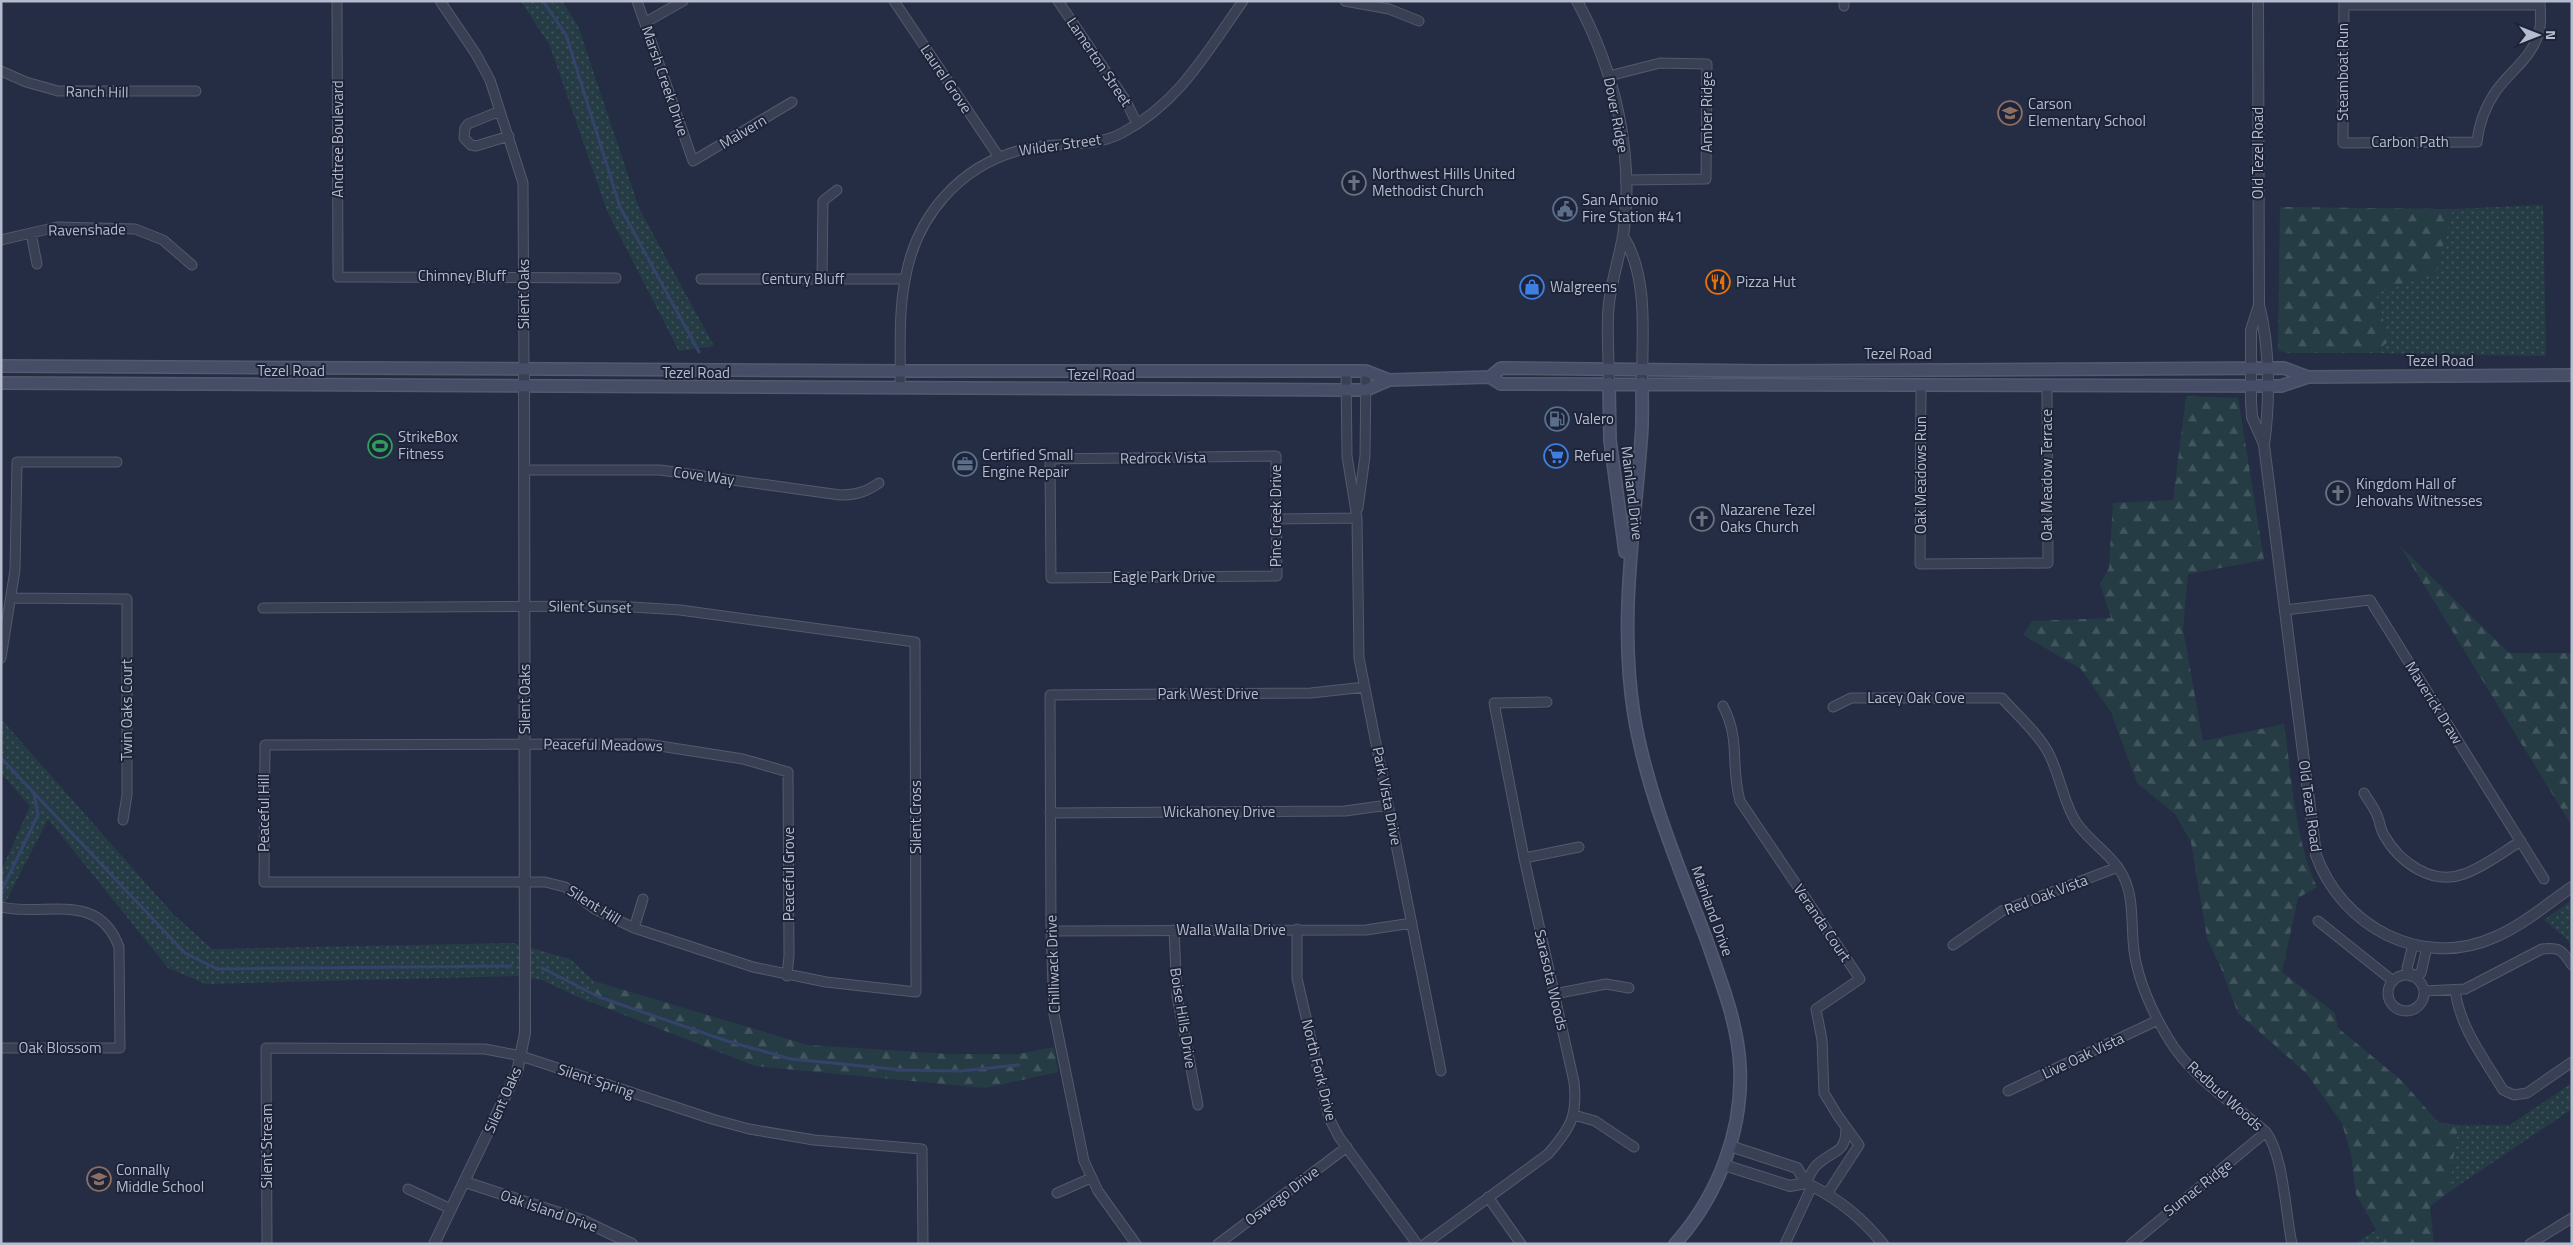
<svg xmlns="http://www.w3.org/2000/svg" width="2573" height="1245" viewBox="0 0 2573 1245" font-family="'Titillium Web',sans-serif">
<defs>
<pattern id="grass-dots" width="8" height="8" patternUnits="userSpaceOnUse" patternTransform="scale(1.25)"><rect width="8" height="8" fill="#263c45"/><path d="M2 2h.1M6 6h.1" fill="none" stroke="#43565f" stroke-width="1.8" stroke-linecap="round"/></pattern>
<pattern id="forest-firs" width="22" height="20" patternUnits="userSpaceOnUse" patternTransform="scale(1.25)"><rect width="22" height="20" fill="#263c45"/><path d="M5 1l3.5 6h-7zM16 11l3.5 6h-7z" fill="#43565f"/></pattern>
</defs>
<rect width="100%" height="100%" fill="#242d44"/>
<path fill="url(#grass-dots)" d="M521,1H562L578,26L639,208L714,346L679,351L607,211L550,46Z
M2543,205L2546,356L2374,353L2389,341L2376,293L2436,273L2453,209Z
M1,719L172,913L212,949L514,943L570,959L594,981L591,1003L542,980L516,976L206,984L168,968L48,819L1,911V871L30,806L1,773Z
M2572,900V947L2567,939L2544,920Z
M2572,1083V1109L2449,1192L2458,1125H2510Z
M2376,1230L2384,1244H2355Z"/>
<path fill="url(#forest-firs)" d="M2280,207L2453,209L2436,273L2376,293L2389,341L2374,353H2287L2278,350Z
M2186,396L2238,398L2264,560L2188,574L2183,629L2203,741L2284,724C2292,778 2294,837 2317,887L2298,898L2282,972L2335,1013L2338,1028L2402,1081L2438,1122L2458,1125L2449,1192L2430,1206L2434,1244H2384L2356,1194L2351,1155L2342,1123L2306,1073L2238,1013L2221,968L2207,938L2191,842L2175,814L2137,783L2111,712L2081,669L2023,635L2032,621L2111,618L2100,584L2109,568L2113,503L2173,500Z
M2400,546L2509,653H2572V826Z
M594,981L808,1045L950,1054H1018L1054,1047L1058,1072L985,1088L755,1066L591,1002Z"/>
<g fill="none" stroke-linecap="round" stroke-linejoin="round">
<path stroke="#35426a" stroke-width="3" d="M543,1L566,35L620,207L699,352
M1,758L185,953L217,969L511,966
M1,892L38,815L34,794
M542,968L599,997L727,1041L791,1059L903,1070L961,1071L1019,1065"/>
<g stroke="#545a6e" stroke-width="11">
<path id="minor" d="M337,1L338,277L616,278
M440,1L476,54L490,80L523,183L524,370
M637,1L693,161L792,102
M894,1L999,157
M1058,1L1126,101L1137,124
M1345,1L1389,9L1419,21
M1844,1V6
M2344,1L2343,143L2477,142C2479,123 2485,107 2496,91C2510,71 2532,58 2539,32C2542,21 2540,12 2540,1
M2344,5H2540
M646,22L683,1
M1,71L26,82L58,91H196
M1609,76L1660,63L1707,64L1706,179L1626,180
M500,111L468,124L465,128L464,138L471,145L476,146L509,136
M31,233L37,264
M1,240L57,227L135,229L163,240L192,265
M701,279H905
M822,279L823,201L837,190
M1346,371L1347,456L1357,518L1359,658L1441,1071
M1921,386L1920,564L2048,563L2047,386
M900,389C901,353 898,315 905,280C916,215 961,164 1025,149C1057,141 1092,149 1122,133C1180,102 1206,53 1243,1
M1276,456L1277,576L1051,578L1050,459Z
M524,470H660L840,495C856,495 866,492 879,483
M1358,508L1365,456L1366,371
M1276,519L1357,518
M12,598L127,599V795L123,820
M263,608L617,606L680,610L915,642L916,992L826,982L753,967L634,928L595,909L565,887L545,882H264L265,745L647,744L743,759L788,772L789,956L787,976
M2285,610L2370,600L2544,879
M1,658L15,570L17,462H117
M1723,706C1741,740 1730,765 1740,801L1860,979L1816,1009L1822,1040L1824,1093L1838,1116L1859,1145L1827,1194
M1833,707L1851,698H2002C2017,715 2037,732 2048,752C2060,774 2063,802 2076,822C2090,843 2115,856 2125,880C2134,901 2131,927 2134,951C2138,980 2153,1013 2168,1038C2191,1077 2233,1103 2266,1132C2284,1157 2285,1211 2292,1244
M2364,793C2368,800 2373,806 2376,813C2380,820 2380,829 2384,835C2399,862 2432,886 2464,874C2484,867 2503,852 2521,841
M1050,813L1345,811L1388,805
M1524,858L1579,847
M1,907C46,917 98,890 119,947L120,1048H1
M2318,921L2393,981
M634,928L643,899
M1297,929V978L1329,1118L1339,1137L1417,1244
M1174,930L1177,996L1198,1105
M1051,931L1366,930L1412,923
M1953,945L2002,911L2118,867
M2413,945L2407,968L2411,976L2421,973L2427,947
M2388 993a18 18 0 1 1 36 0a18 18 0 1 1-36 0Z
M2455,990C2460,1028 2484,1058 2503,1090L2514,1095L2527,1093L2572,1062
M2424,991L2465,989L2542,949C2560,947 2562,950 2572,965
M1554,994L1606,984L1629,988
M2008,1091L2158,1020
M1574,1115L1595,1121L1634,1147
M1806,1183C1810,1176 1812,1168 1819,1163C1835,1149 1846,1154 1846,1127
M408,1189L451,1209
M1057,1193L1091,1178
M1488,1197L1521,1244
M267,1244L266,1048L485,1049L521,1056L712,1119L749,1129L814,1140L922,1149L923,1244
M1136,1244L1098,1191L1084,1161L1054,1014L1051,931L1050,695L1311,693L1365,687
M1218,1244L1347,1147
M1425,1244L1548,1154C1570,1129 1578,1116 1574,1082L1524,858L1494,703L1547,702
M1785,1244L1812,1186
M2131,1244L2266,1132
M2530,1244L2572,1218"/>
</g>
<g stroke="#545a6e" stroke-width="12">
<path id="tertiary" d="M1577,1C1615,71 1635,156 1623,236C1619,258 1612,280 1609,303C1606,329 1609,356 1609,383
M2258,1L2259,305C2270,347 2270,401 2264,445L2316,855C2342,927 2422,970 2495,937C2523,925 2547,904 2572,887
M1623,236C1649,277 1642,335 1642,383
M2259,305L2251,330V402L2252,417L2264,444
M1730,1146L1797,1168L1806,1183
M1724,1165L1790,1186L1806,1183L1812,1186C1840,1200 1863,1219 1883,1244
M465,1182L584,1221L632,1244
M434,1244L517,1072L525,1033L524,370"/>
</g>
<g stroke="#545a6e" stroke-width="14">
<path id="secondary" d="M1,366L901,371H1366L1389,380L1490,377L1501,384L2281,386L2308,377L2572,375
M1490,377L1501,368L1766,371L2284,368L2308,377
M1,383L1346,390H1366L1389,380
M1609,383L1610,440L1625,552
M1642,383C1642,402 1643,422 1641,441C1634,534 1619,621 1634,715C1647,793 1679,867 1707,941C1721,982 1738,1023 1740,1067C1743,1131 1718,1196 1675,1244"/>
</g>
<use href="#minor" stroke="#394053" stroke-width="9"/>
<use href="#tertiary" stroke="#394053" stroke-width="10"/>
<use href="#secondary" stroke="#464d67" stroke-width="11"/>
</g>
<defs>
<g id="school-ring" transform="scale(1.25)"><circle r="9.5" fill="#1d2439" stroke="#8d6e63" stroke-width="1.5"/><path d="M0-5L7-2L0 1L-7-2ZM-4 1L0 2.5L4 1V4Q0 6-4 4Z" fill="#8d6e63"/></g>
<g id="church-ring" transform="scale(1.25)"><circle r="9.5" fill="#1d2439" stroke="#6b7280" stroke-width="1.5"/><path d="M-1.2-6h2.4v3.5h3.3v2.4h-3.3V6h-2.4V-.1h-3.3v-2.4h3.3Z" fill="#6b7280"/></g>
<g id="civic-ring" transform="scale(1.25)"><circle r="9.5" fill="#1d2439" stroke="#5c6f8a" stroke-width="1.5"/><path d="M-.6-6.5H3V-4.5H.6V-3L4-1V1h2V6H-6V1h2V-1L-.6-3ZM-1.2 2.5V6h2.4V2.5Z" fill="#5c6f8a"/></g>
<g id="restaurant-ring" transform="scale(1.25)"><circle r="9.5" fill="#1d2439" stroke="#e8710a" stroke-width="1.5"/><path d="M-5-6h1v4h1v-4h1v4h1v-4h1v5L-1.5 .5V6h-2V.5L-5-1ZM5-6V6H3V1.5H1.5Q1.5-4 5-6Z" fill="#e8710a"/></g>
<g id="shop-ring" transform="scale(1.25)"><circle r="9.5" fill="#1d2439" stroke="#3f7fe0" stroke-width="1.5"/><path d="M-5-2.5h2.3a2.7 3.5 0 0 1 5.4 0H5L5.5 6h-11ZM-1.5-2.5h3a1.5 2.3 0 0 0-3 0Z" fill="#3f7fe0"/></g>
<g id="fuel-ring" transform="scale(1.25)"><circle r="9.5" fill="#1d2439" stroke="#5c6f8a" stroke-width="1.5"/><path d="M-5.5-6h7V0h2V4h1.3V-2.5L3-4.5l.8-.8L6-3V5H2.5V1h-1V6h-7ZM-4.2-4.7v3.2H.2V-4.7Z" fill="#5c6f8a"/></g>
<g id="stadium-ring" transform="scale(1.25)"><circle r="9.5" fill="#1d2439" stroke="#2e9e5b" stroke-width="1.5"/><path d="M0-5a6.5 5 0 1 0 0 10a6.5 5 0 1 0 0-10ZM-3.5-1.8h7v3.6h-7Z" fill="#2e9e5b"/></g>
<g id="supermarket-ring" transform="scale(1.25)"><circle r="9.5" fill="#1d2439" stroke="#3f7fe0" stroke-width="1.5"/><path d="M-6-5.5h2.5l.6 2H6L4.5 2H-2.5L-4.4-4H-6ZM-1.5 3.2a1.3 1.3 0 1 0 .1 0ZM3 3.2a1.3 1.3 0 1 0 .1 0Z" fill="#3f7fe0"/></g>
<g id="office-ring" transform="scale(1.25)"><circle r="9.5" fill="#1d2439" stroke="#5c6f8a" stroke-width="1.5"/><path d="M-6-3h4V-5.5h4V-3h4V5H-6ZM-1-4.5V-3h2v-1.5ZM-6 0V1H6V0Z" fill="#5c6f8a"/></g>
</defs>
<g fill-rule="evenodd">
<use href="#school-ring" x="2010" y="113"/>
<use href="#church-ring" x="1354" y="183"/>
<use href="#civic-ring" x="1565" y="209"/>
<use href="#restaurant-ring" x="1718" y="282"/>
<use href="#shop-ring" x="1532" y="287"/>
<use href="#fuel-ring" x="1557" y="419"/>
<use href="#stadium-ring" x="380" y="446"/>
<use href="#supermarket-ring" x="1556" y="456"/>
<use href="#office-ring" x="965" y="464"/>
<use href="#church-ring" x="2338" y="493"/>
<use href="#church-ring" x="1702" y="519"/>
<use href="#school-ring" x="99" y="1179"/>
</g>
<g text-anchor="middle" stroke-width="4" stroke-linejoin="round" paint-order="stroke">
<g font-size="15" fill="#b6bbcd" stroke="#1d2439">
<text transform="translate(1099 62) rotate(56)" y="5">Lamerton Street</text>
<text transform="translate(2343 72) rotate(-90)" y="5">Steamboat Run</text>
<text transform="translate(946 79) rotate(56)" y="5">Laurel Grove</text>
<text transform="translate(665 81) rotate(71)" y="5">Marsh Creek Drive</text>
<text transform="translate(97 92) rotate(1)" y="5">Ranch Hill</text>
<text transform="translate(1707 112) rotate(-90)" y="5">Amber Ridge</text>
<text transform="translate(1616 115) rotate(79)" y="5">Dover Ridge</text>
<text transform="translate(743 132) rotate(-31)" y="5">Malvern</text>
<text transform="translate(338 139) rotate(-90)" y="5">Andtree Boulevard</text>
<text x="2410" y="147">Carbon Path</text>
<text transform="translate(1060 145) rotate(-8)" y="5">Wilder Street</text>
<text transform="translate(2258 153) rotate(-90)" y="5">Old Tezel Road</text>
<text transform="translate(87 230) rotate(-1)" y="5">Ravenshade</text>
<text x="462" y="281">Chimney Bluff</text>
<text x="803" y="284">Century Bluff</text>
<text transform="translate(524 294) rotate(-90)" y="5">Silent Oaks</text>
<text x="1898" y="359">Tezel Road</text>
<text x="2440" y="366">Tezel Road</text>
<text x="291" y="376">Tezel Road</text>
<text x="696" y="378">Tezel Road</text>
<text x="1101" y="380">Tezel Road</text>
<text transform="translate(1163 458) rotate(-1)" y="5">Redrock Vista</text>
<text transform="translate(1921 475) rotate(-90)" y="5">Oak Meadows Run</text>
<text transform="translate(2047 475) rotate(-90)" y="5">Oak Meadow Terrace</text>
<text transform="translate(704 476) rotate(8)" y="5">Cove Way</text>
<text transform="translate(1632 493) rotate(83)" y="5">Mainland Drive</text>
<text transform="translate(1276 516) rotate(-90)" y="5">Pine Creek Drive</text>
<text x="1164" y="582">Eagle Park Drive</text>
<text transform="translate(590 607) rotate(1)" y="5">Silent Sunset</text>
<text x="1208" y="699">Park West Drive</text>
<text x="1916" y="703">Lacey Oak Cove</text>
<text transform="translate(525 699) rotate(-90)" y="5">Silent Oaks</text>
<text transform="translate(2434 703) rotate(58)" y="5">Maverick Draw</text>
<text transform="translate(127 710) rotate(-90)" y="5">Twin Oaks Court</text>
<text transform="translate(603 745) rotate(1)" y="5">Peaceful Meadows</text>
<text transform="translate(1387 796) rotate(79)" y="5">Park Vista Drive</text>
<text transform="translate(2310 806) rotate(82)" y="5">Old Tezel Road</text>
<text x="1219" y="817">Wickahoney Drive</text>
<text transform="translate(264 813) rotate(-90)" y="5">Peaceful Hill</text>
<text transform="translate(916 817) rotate(-90)" y="5">Silent Cross</text>
<text transform="translate(789 874) rotate(-90)" y="5">Peaceful Grove</text>
<text transform="translate(2046 895) rotate(-21)" y="5">Red Oak Vista</text>
<text transform="translate(594 905) rotate(32)" y="5">Silent Hill</text>
<text transform="translate(1712 911) rotate(70)" y="5">Mainland Drive</text>
<text transform="translate(1822 923) rotate(56)" y="5">Veranda Court</text>
<text x="1231" y="935">Walla Walla Drive</text>
<text transform="translate(1053 964) rotate(-92)" y="5">Chilliwack Drive</text>
<text transform="translate(1551 980) rotate(77)" y="5">Sarasota Woods</text>
<text transform="translate(1183 1018) rotate(81)" y="5">Boise Hills Drive</text>
<text x="60" y="1053">Oak Blossom</text>
<text transform="translate(2083 1056) rotate(-25)" y="5">Live Oak Vista</text>
<text transform="translate(1319 1070) rotate(76)" y="5">North Fork Drive</text>
<text transform="translate(596 1081) rotate(18)" y="5">Silent Spring</text>
<text transform="translate(2225 1096) rotate(42)" y="5">Redbud Woods</text>
<text transform="translate(503 1100) rotate(-66)" y="5">Silent Oaks</text>
<text transform="translate(267 1146) rotate(-90)" y="5">Silent Stream</text>
<text transform="translate(2198 1188) rotate(-38)" y="5">Sumac Ridge</text>
<text transform="translate(1282 1196) rotate(-37)" y="5">Oswego Drive</text>
<text transform="translate(549 1211) rotate(19)" y="5">Oak Island Drive</text>
</g>
<g font-size="15" fill="#b6bbcd" stroke="#1d2439" text-anchor="start">
<text x="2028" y="109">Carson<tspan x="2028" dy="17">Elementary School</tspan></text>
<text x="1372" y="179">Northwest Hills United<tspan x="1372" dy="17">Methodist Church</tspan></text>
<text x="1582" y="205">San Antonio<tspan x="1582" dy="17">Fire Station #41</tspan></text>
<text x="1736" y="287">Pizza Hut</text>
<text x="1550" y="292">Walgreens</text>
<text x="1574" y="424">Valero</text>
<text x="398" y="442">StrikeBox<tspan x="398" dy="17">Fitness</tspan></text>
<text x="982" y="460">Certified Small<tspan x="982" dy="17">Engine Repair</tspan></text>
<text x="1574" y="461">Refuel</text>
<text x="2356" y="489">Kingdom Hall of<tspan x="2356" dy="17">Jehovahs Witnesses</tspan></text>
<text x="1720" y="515">Nazarene Tezel<tspan x="1720" dy="17">Oaks Church</tspan></text>
<text x="116" y="1175">Connally<tspan x="116" dy="17">Middle School</tspan></text>
</g>
</g>
<rect width="2573" height="1245" fill="none" stroke="#b6bbcd" stroke-width="5"/>
<g transform="translate(2538 35) rotate(90)" stroke="#1d2439" stroke-width="4" paint-order="stroke">
<path d="M0-4L9 19L0 12L-9 19Z" fill="#b6bbcd"/>
<text y="-8" font-size="14" font-weight="bold" text-anchor="middle" fill="#b6bbcd">N</text>
</g>
</svg>
